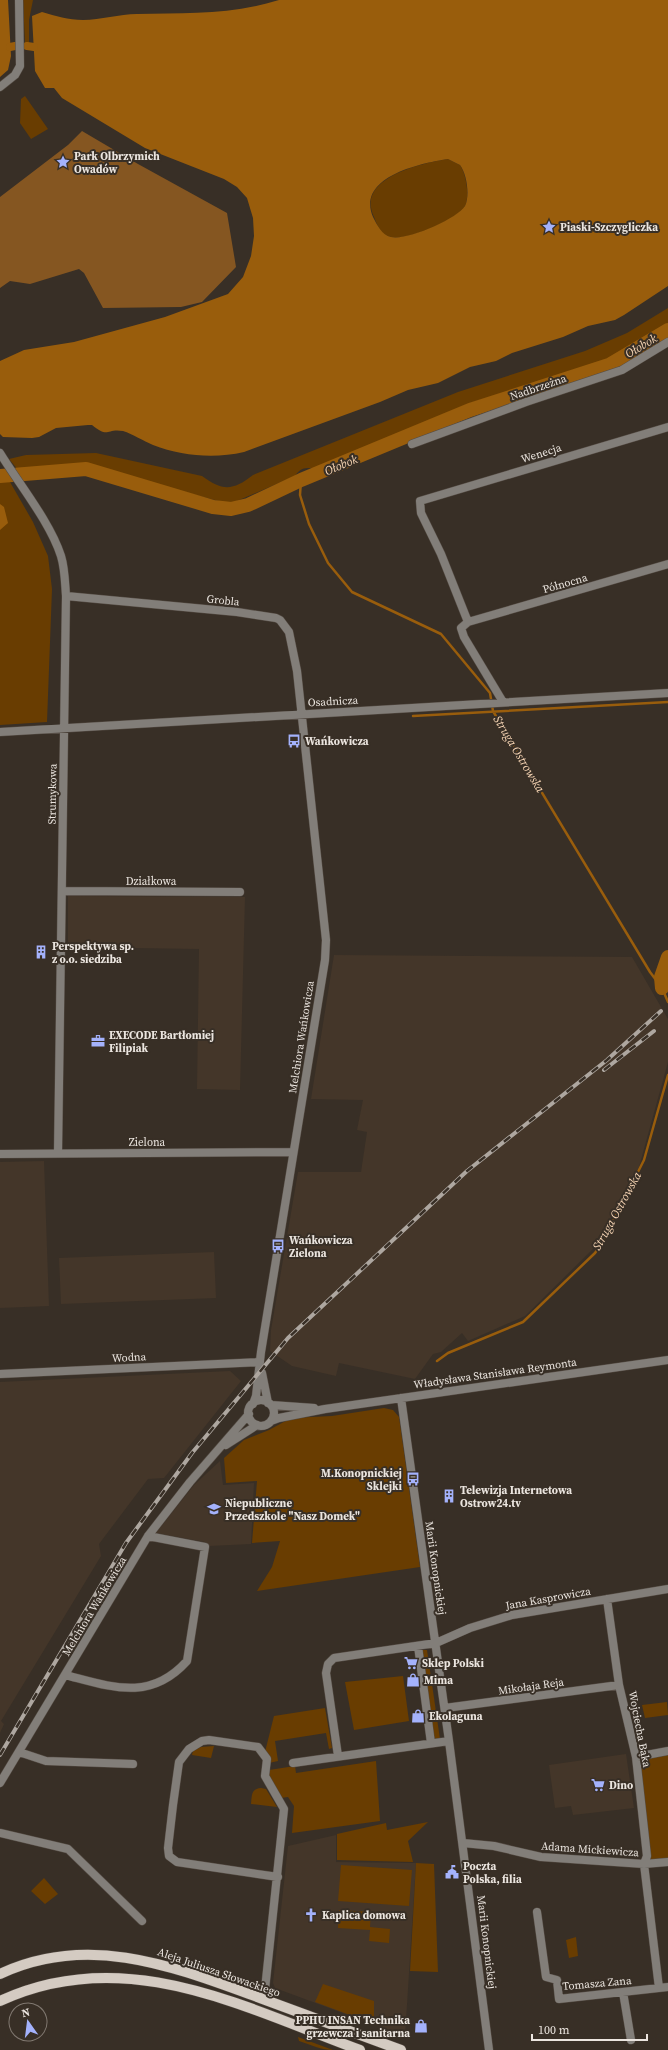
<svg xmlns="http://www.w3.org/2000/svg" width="668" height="2050" viewBox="0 0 668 2050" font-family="'Source Serif 4',serif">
<rect width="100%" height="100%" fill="#382f26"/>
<path fill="#443629" d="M68,896L245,897L240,1090L197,1089L199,949L68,947Z
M334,955L632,957L668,1019V1062L639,1167L596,1246L525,1316L468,1341L462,1333L441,1352L433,1354L415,1379L339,1363L336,1376L292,1366L270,1351L271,1330L298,1172H361L367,1132L357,1130L363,1100L311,1099Z
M44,1161L49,1306L0,1308V1162Z
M214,1252L216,1298L61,1304L59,1258Z
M230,1371L241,1381L164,1478L148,1479L99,1544L101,1556L1,1721L4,1724L0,1733V1382Z
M220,1461L223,1485L254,1483L251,1544L209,1546L205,1542L156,1533L194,1485Z
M626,1754L634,1808L573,1815L571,1806L555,1808L549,1765Z
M336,1835V1862L416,1863L405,2036L275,1988L273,1983L288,1846Z"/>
<path fill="#693d01" d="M23,0H33L29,20V43H25Z
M25,96L48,129L31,139L20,123L21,99Z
M448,159L460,165C466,174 470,196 465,206C457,220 406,241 391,237C381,235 377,225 374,217C355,178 422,163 448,159Z
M668,308V326L608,361L470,403L315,468C305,468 301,467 295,476L230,504L85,466L19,471L9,459L26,455L96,453L202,476C222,491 233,491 253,475L458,392L585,351L627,333Z
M0,482H10L33,522L48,556L52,589L47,722L0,725Z
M384,1408L393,1410L399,1417L420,1567L257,1591L272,1567L280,1541L252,1543L257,1481L226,1483L224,1458L244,1440L269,1430L291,1418L332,1416Z
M421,1650H427L440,1739L434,1740Z
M403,1676L409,1721L354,1730L345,1682Z
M667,1702L668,1715L645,1718L642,1705Z
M325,1708L332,1748L329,1749L326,1733L275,1741L278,1761L269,1763L265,1752L274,1716Z
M214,1746L211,1758L192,1755L193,1751L201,1747Z
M668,1753V1860L650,1862L638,1759Z
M376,1761L380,1821L292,1833L294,1806L288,1797L281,1798L268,1775L269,1770L295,1766L296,1773Z
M261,1788L266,1789L277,1807L251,1804C252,1795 251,1789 261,1788Z
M428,1822L408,1841L413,1862L337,1860V1834L386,1823L387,1830Z
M416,1863L434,1864L438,1972L410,1971Z
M341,1865L412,1870L409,1906L338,1901Z
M44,1878L58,1894L45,1904L31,1891Z
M339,1910L371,1912L370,1927L390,1929L389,1943L369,1941L370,1930L338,1928Z
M576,1937L578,1956L569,1958L566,1940Z
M323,1984L374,2001V2024L315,2002Z
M298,2037L333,2050C321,2050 311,2045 299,2041Z"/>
<path fill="#855621" d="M82,131L138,164L227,213L236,267L202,302L181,307L103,308L84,273L79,269L30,284L10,281L0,288V197L68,145Z"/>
<path fill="#995d0c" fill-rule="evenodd" d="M0,0H8L11,56L8,70L0,77Z
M279,0H668V286L624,315L615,320L588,326L563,337L512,353L496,361L470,367L438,383L408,390L380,402L244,452C214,459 182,456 153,445C143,441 133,434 123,431C106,428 109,439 92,425H88L56,428L39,437L32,438L3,437L0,434V361L24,350L74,342L165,317L228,294L243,277L251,256L254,236L253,218L247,198L237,187L224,179L145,148L62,98L54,88H45L35,71L32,16L42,12C56,16 68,20 83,20C101,20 119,14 137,14C186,13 232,15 279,0ZM448,159L460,165C467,174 470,196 465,206C457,219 406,241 391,237C382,235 377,225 373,217C356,177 421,163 448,159Z
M0,504L4,507L8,523L0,530Z"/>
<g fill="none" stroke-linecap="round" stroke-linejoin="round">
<path stroke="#995d0c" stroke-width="2.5" d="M301,480L300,495L309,524L328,563L352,592L441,634L490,693L493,711L500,723L650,972L662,988L668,1002
M413,716L668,702
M437,1361L448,1353L523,1322L595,1253L602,1243L644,1160L668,1075"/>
<path stroke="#995d0c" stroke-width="8" d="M27,46L34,47
M10,47L15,46"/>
<path stroke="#995d0c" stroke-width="14" d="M0,476L86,469L213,507L231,509L248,505L301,480L470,410L609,365L668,330
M662,988L661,977L668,957"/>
<g stroke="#554c44" stroke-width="9">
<path id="street" d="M0,87L15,75L20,66L19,0
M412,444L526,402L622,370L668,342
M0,453C19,484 50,522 61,556C65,569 65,583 66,596L58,1153
M66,596L237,612L276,618L280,620L289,632L297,671L326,940L325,960L261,1352L256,1396L253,1404
M468,622L668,564
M503,702L464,637L461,628L468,622L441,554L421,513L420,501L668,427
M0,732L668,693
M62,891L240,892
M0,1154L293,1152
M262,1373L268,1403
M0,1374L260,1362
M401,1398L449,1741L489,2050
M248 1413a13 13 0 1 1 26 0a13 13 0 1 1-26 0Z
M271,1405L314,1408
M271,1421L279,1418L325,1409L668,1360
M226,1445L257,1425
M607,1599L619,1685L636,1757L647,1856L644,1864L659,1988
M418,1646L431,1743
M65,1675C112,1687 150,1702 187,1661L205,1547L148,1536
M445,1708L619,1685
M19,1752L46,1761L133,1764
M338,1756L326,1673L328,1664L334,1658L436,1643L470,1628L512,1615L668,1589
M636,1757L668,1751
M293,1763L449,1741
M0,1783L148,1536L190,1482L249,1414
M0,1833L68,1849L142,1921
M463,1843L494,1846L541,1857L644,1864L668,1862
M537,1912L546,1977L557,1980L559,1999L668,1987
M623,1992L631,2040
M264,1999L284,1809L265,1776L267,1759L258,1747L209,1740L202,1741L189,1749L179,1762L173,1805L168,1848L169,1856L177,1862L278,1877"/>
</g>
<g stroke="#554c44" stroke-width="11">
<path id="primary" d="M0,1974C89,1932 175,1967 260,1998C307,2015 354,2033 401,2050
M0,2001C125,1943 243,2007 360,2050"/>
</g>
<use href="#street" stroke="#827e79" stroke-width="8"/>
<use href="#primary" stroke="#d4cbc2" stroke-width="10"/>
<g stroke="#aea7a0" stroke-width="4">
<path id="rail" d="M604,1070L654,1031
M0,1755L126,1543L192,1453L288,1338L467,1171L607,1060L661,1011"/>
</g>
<use href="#rail" stroke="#382f26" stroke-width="2.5" stroke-dasharray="8" stroke-linecap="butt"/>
</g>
<defs>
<g id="sight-bare" transform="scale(1.08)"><path d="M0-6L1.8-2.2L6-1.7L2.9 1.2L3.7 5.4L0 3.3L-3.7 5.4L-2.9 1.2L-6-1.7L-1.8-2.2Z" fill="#a4b2fc" stroke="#382f26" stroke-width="2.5" paint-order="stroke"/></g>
<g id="bus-bare" transform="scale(1.08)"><path d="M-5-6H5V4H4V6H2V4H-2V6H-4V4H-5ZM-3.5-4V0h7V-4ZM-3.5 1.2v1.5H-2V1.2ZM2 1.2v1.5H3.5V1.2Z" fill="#a4b2fc" stroke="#382f26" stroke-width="2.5" paint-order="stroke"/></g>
<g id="building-bare" transform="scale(1.08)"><path d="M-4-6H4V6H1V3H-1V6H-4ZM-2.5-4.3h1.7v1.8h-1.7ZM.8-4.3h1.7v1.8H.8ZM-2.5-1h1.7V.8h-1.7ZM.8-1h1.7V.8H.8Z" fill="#a4b2fc" stroke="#382f26" stroke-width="2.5" paint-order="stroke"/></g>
<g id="office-bare" transform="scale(1.08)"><path d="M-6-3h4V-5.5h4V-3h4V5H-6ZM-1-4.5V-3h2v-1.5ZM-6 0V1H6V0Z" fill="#a4b2fc" stroke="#382f26" stroke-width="2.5" paint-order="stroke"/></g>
<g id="school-bare" transform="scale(1.08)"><path d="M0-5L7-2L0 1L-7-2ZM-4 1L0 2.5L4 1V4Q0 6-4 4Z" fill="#a4b2fc" stroke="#382f26" stroke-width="2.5" paint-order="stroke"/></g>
<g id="supermarket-bare" transform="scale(1.08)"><path d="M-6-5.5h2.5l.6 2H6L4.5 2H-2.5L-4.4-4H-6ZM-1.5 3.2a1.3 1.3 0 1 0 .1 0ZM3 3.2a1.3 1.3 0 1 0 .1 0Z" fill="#a4b2fc" stroke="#382f26" stroke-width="2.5" paint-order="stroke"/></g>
<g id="shop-bare" transform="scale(1.08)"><path d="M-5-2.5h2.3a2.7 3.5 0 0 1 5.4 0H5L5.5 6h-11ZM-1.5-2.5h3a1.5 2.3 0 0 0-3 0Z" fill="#a4b2fc" stroke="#382f26" stroke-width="2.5" paint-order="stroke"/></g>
<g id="civic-bare" transform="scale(1.08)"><path d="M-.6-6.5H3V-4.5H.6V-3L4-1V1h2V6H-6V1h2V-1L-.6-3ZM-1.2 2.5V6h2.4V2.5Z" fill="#a4b2fc" stroke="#382f26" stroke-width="2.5" paint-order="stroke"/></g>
<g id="church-bare" transform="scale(1.08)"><path d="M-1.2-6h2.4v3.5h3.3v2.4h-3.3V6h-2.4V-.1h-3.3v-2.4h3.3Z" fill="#a4b2fc" stroke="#382f26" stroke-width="2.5" paint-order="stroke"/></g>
</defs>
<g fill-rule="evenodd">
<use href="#sight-bare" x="63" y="162"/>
<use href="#sight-bare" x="549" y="227"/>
<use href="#bus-bare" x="294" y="741"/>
<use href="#building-bare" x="41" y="952"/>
<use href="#office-bare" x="98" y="1041"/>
<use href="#bus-bare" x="278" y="1246"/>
<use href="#bus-bare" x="413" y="1479"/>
<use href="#building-bare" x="449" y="1496"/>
<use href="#school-bare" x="214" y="1509"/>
<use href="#supermarket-bare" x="411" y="1663"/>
<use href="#shop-bare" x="413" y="1680"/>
<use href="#shop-bare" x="418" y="1716"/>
<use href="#supermarket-bare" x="598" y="1785"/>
<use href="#civic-bare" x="452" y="1872"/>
<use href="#church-bare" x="311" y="1915"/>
<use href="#shop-bare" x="421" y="2026"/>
</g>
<g text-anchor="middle" stroke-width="4" stroke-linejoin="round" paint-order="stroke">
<g font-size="11" font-weight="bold" fill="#ebe5df" stroke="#382f26" text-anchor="start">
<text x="74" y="160">Park Olbrzymich<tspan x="74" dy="13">Owadów</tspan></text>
<text x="560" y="231">Piaski-Szczygliczka</text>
<text x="305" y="745">Wańkowicza</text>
<text x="52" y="950">Perspektywa sp.<tspan x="52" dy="13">z o.o. siedziba</tspan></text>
<text x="109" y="1039">EXECODE Bartłomiej<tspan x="109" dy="13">Filipiak</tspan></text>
<text x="289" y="1244">Wańkowicza<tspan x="289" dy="13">Zielona</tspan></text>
<text x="402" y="1477" text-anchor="end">M.Konopnickiej<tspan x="402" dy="13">Sklejki</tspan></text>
<text x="460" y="1494">Telewizja Internetowa<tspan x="460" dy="13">Ostrow24.tv</tspan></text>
<text x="225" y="1507">Niepubliczne<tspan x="225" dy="13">Przedszkole "Nasz Domek"</tspan></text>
<text x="422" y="1667">Sklep Polski</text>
<text x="424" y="1684">Mima</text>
<text x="429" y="1720">Ekolaguna</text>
<text x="609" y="1789">Dino</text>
<text x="463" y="1870">Poczta<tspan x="463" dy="13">Polska, filia</tspan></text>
<text x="322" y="1919">Kaplica domowa</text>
<text x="410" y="2024" text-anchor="end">PPHU INSAN Technika<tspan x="410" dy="13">grzewcza i sanitarna</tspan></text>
</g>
<g font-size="11" fill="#ebe5df" stroke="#382f26">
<text transform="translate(538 387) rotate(-19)" y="4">Nadbrzeżna</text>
<text transform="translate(541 453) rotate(-17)" y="4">Wenecja</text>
<text transform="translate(565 583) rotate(-16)" y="4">Północna</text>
<text transform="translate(223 600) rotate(6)" y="4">Grobla</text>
<text transform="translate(333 701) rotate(-3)" y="4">Osadnicza</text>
<text transform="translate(52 794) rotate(-89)" y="4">Strumykowa</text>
<text x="151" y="885">Działkowa</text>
<text transform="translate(301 1037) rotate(-81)" y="4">Melchiora Wańkowicza</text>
<text x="147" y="1146">Zielona</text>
<text transform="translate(129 1357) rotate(-3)" y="4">Wodna</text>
<text transform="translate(495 1373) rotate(-8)" y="4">Władysława Stanisława Reymonta</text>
<text transform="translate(436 1568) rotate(82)" y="4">Marii Konopnickiej</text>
<text transform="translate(548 1598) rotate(-10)" y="4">Jana Kasprowicza</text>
<text transform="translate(94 1606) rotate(-59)" y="4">Melchiora Wańkowicza</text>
<text transform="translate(531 1686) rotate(-8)" y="4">Mikołaja Reja</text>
<text transform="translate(640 1729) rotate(79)" y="4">Wojciecha Bąka</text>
<text transform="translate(590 1849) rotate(4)" y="4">Adama Mickiewicza</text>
<text transform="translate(487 1942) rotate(83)" y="4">Marii Konopnickiej</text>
<text transform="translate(219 1972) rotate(19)" y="4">Aleja Juliusza Słowackiego</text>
<text transform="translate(597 1983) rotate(-5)" y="4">Tomasza Zana</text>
</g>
<g font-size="12" font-style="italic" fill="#f8d6b5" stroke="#382f26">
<text transform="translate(641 346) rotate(-31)" y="4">Ołobok</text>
<text transform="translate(341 465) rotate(-23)" y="4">Ołobok</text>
<text transform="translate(519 754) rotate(59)" y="4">Struga Ostrowska</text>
<text transform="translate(617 1211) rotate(-61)" y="4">Struga Ostrowska</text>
</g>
</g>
<g transform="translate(28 2022) rotate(346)"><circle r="19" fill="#382f26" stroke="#807870"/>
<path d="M0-3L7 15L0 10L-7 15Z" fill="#a4b2fc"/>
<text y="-6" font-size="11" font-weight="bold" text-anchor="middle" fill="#ebe5df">N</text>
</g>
<path d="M532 2034v6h115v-6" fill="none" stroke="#ebe5df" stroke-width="2"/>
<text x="538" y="2034" font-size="12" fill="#ebe5df" stroke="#382f26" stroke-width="3" paint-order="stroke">100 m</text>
</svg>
